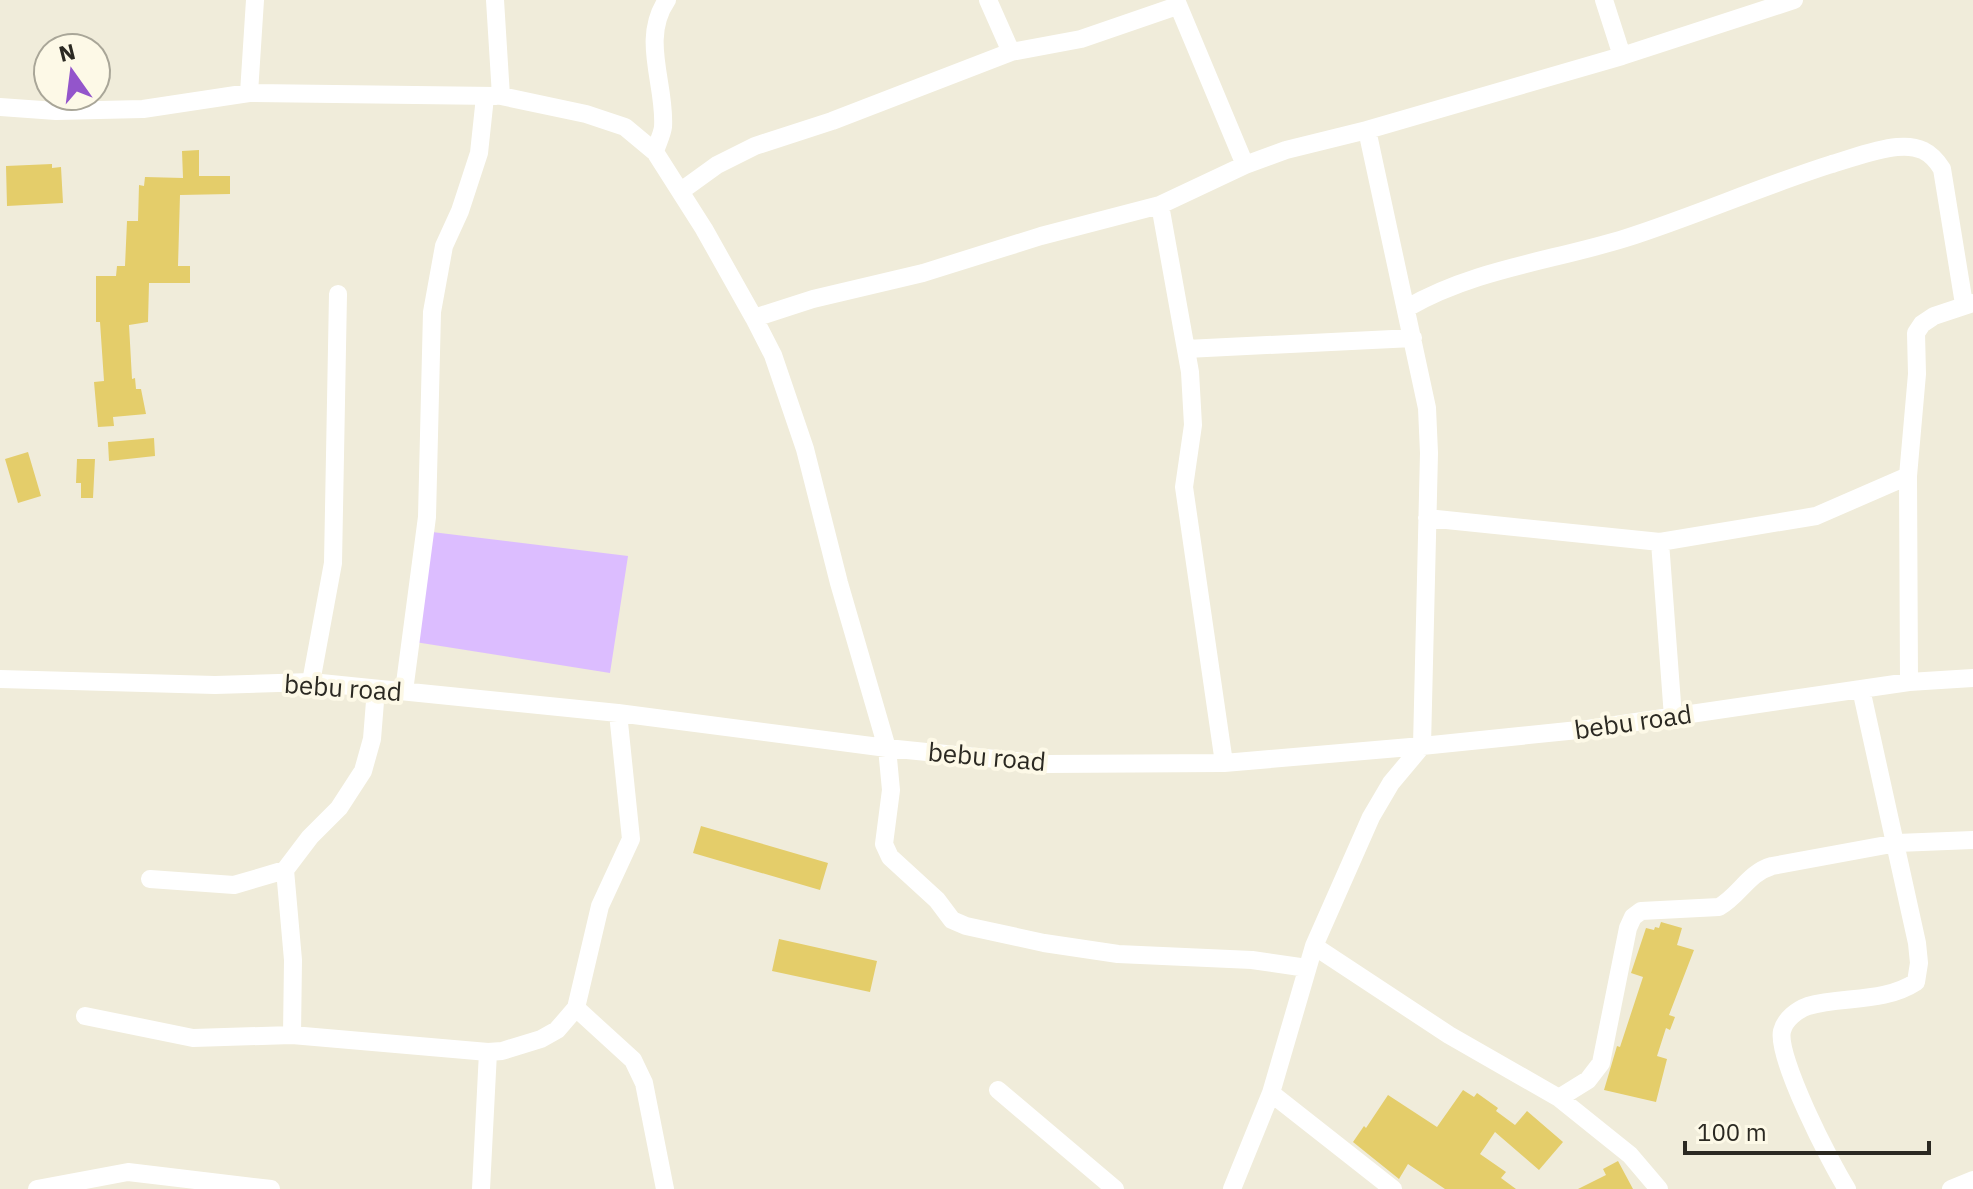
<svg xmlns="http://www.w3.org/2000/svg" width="1973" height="1189" viewBox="0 0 1973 1189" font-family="'IBM Plex Sans',sans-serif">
<rect width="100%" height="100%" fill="#f0ecda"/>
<path fill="#dcbdff" d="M432,532L628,556L610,673L415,642Z"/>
<path fill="#e4cd6a" d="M199,150V176H230V194L180,195L178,266H190V283H149L148,322L129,325L132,379L135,378L136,389H141L146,414L113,417L114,426L98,427L94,382L104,381L100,322H96V276H116L117,266H125L127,221H138L139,185L144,186L145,177L183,178L182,151Z
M52,164V168L61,167L63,203L7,206L6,166Z
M154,438L155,456L109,461L108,442Z
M28,452L41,496L18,503L5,459Z
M77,459H95L93,498H81V483H76Z
M701,826L828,863L820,890L693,853Z
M1661,922L1682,928L1677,945L1694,950L1669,1015L1675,1017L1670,1030L1666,1028L1657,1056L1667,1059L1656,1102L1604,1090L1617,1046L1620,1047L1643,977L1631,973L1646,928L1654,930L1655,927L1659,928Z
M779,939L877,961L870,992L772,971Z
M1463,1090L1474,1097L1477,1093L1498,1108L1496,1111L1515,1125L1527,1111L1563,1142L1539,1170L1495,1132L1480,1154L1506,1172L1501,1178L1516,1189H1445L1408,1164L1399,1179L1353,1142L1364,1126L1366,1128L1388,1095L1437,1127Z
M1618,1161L1633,1189H1578L1606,1175L1603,1169Z"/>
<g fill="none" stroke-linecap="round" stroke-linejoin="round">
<path stroke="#fff" stroke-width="18" d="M495,0L501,96L586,114L625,127L655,152L704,229L754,318L773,355L805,449L839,583L887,748L891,790L884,844L890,857L937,900L952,920L966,926L1044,943L1118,954L1252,960L1307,968
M988,0L1011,52
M1176,0L1245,165
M1604,0L1622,56
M249,93L255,0
M0,107L56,111L143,109L249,93L496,96
M655,152C657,144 662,135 663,127C666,85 640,39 667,0
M681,191L717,165L755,146L832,121L1011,52L1081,39L1177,6
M1160,205L1190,372L1193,425L1184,487L1224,763
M1407,308C1474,269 1552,261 1626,238C1695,216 1762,186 1832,164C1853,158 1875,149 1897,147C1918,145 1931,151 1942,169L1964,304
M754,318L813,299L923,273L1041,236L1160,205L1245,165L1286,150L1367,130
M1186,349L1413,338
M1427,518L1660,542
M0,679L215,685L311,682L618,713L887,748L1046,764L1224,763L1422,746L1588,729L1909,682L1973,678
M311,682L333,563L338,294
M1909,682L1908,476L1917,374L1916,333L1922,324L1934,316L1973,303
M404,691L427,517L432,312L444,246L460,211L479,153L485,97
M1673,717L1660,542L1816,516L1908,476
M285,870L293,960L292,1035
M150,879L234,885L285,870L310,837L339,808L363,771L372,739L376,689
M1314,946L1449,1035L1559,1098L1630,1155L1659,1189
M576,1008L633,1060L644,1083L665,1189
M85,1016L193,1038L292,1035L488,1052L502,1051L541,1039L557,1030L576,1008L600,906L631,839L618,713
M998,1090L1115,1189
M1271,1093L1393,1189
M1559,1098L1588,1080L1601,1063L1628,928L1633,917L1641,911L1719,907C1740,895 1748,873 1772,866L1897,843L1973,840
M37,1189L128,1172L271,1189
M481,1189L488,1052
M1232,1189L1271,1093L1314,946L1371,817L1391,783L1422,746L1429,453L1427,408L1367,130L1622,56L1794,0
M1847,1189C1831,1164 1776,1057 1782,1031C1785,1019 1797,1010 1808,1006C1843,996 1884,1003 1916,982L1919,963L1917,943L1861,689
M1951,1189L1973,1180"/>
</g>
<g text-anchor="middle" stroke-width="8" stroke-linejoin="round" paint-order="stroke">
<g font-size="26" fill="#2b2922" stroke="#fdf9e7">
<text transform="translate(343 688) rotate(4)" y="9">bebu road</text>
<text transform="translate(1633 722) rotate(-8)" y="9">bebu road</text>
<text transform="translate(987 757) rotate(5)" y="9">bebu road</text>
</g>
</g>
<g transform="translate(72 72) rotate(346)"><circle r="38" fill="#fdf9e7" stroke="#a9a698" stroke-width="2"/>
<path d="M0-6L14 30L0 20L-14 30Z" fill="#9355cb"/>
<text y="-12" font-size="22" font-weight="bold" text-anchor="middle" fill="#2b2922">N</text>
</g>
<path d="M1685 1141v12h244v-12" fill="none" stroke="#2b2922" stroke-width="4"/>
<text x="1697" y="1141" font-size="24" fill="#2b2922" stroke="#fdf9e7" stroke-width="6" paint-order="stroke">100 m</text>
</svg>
